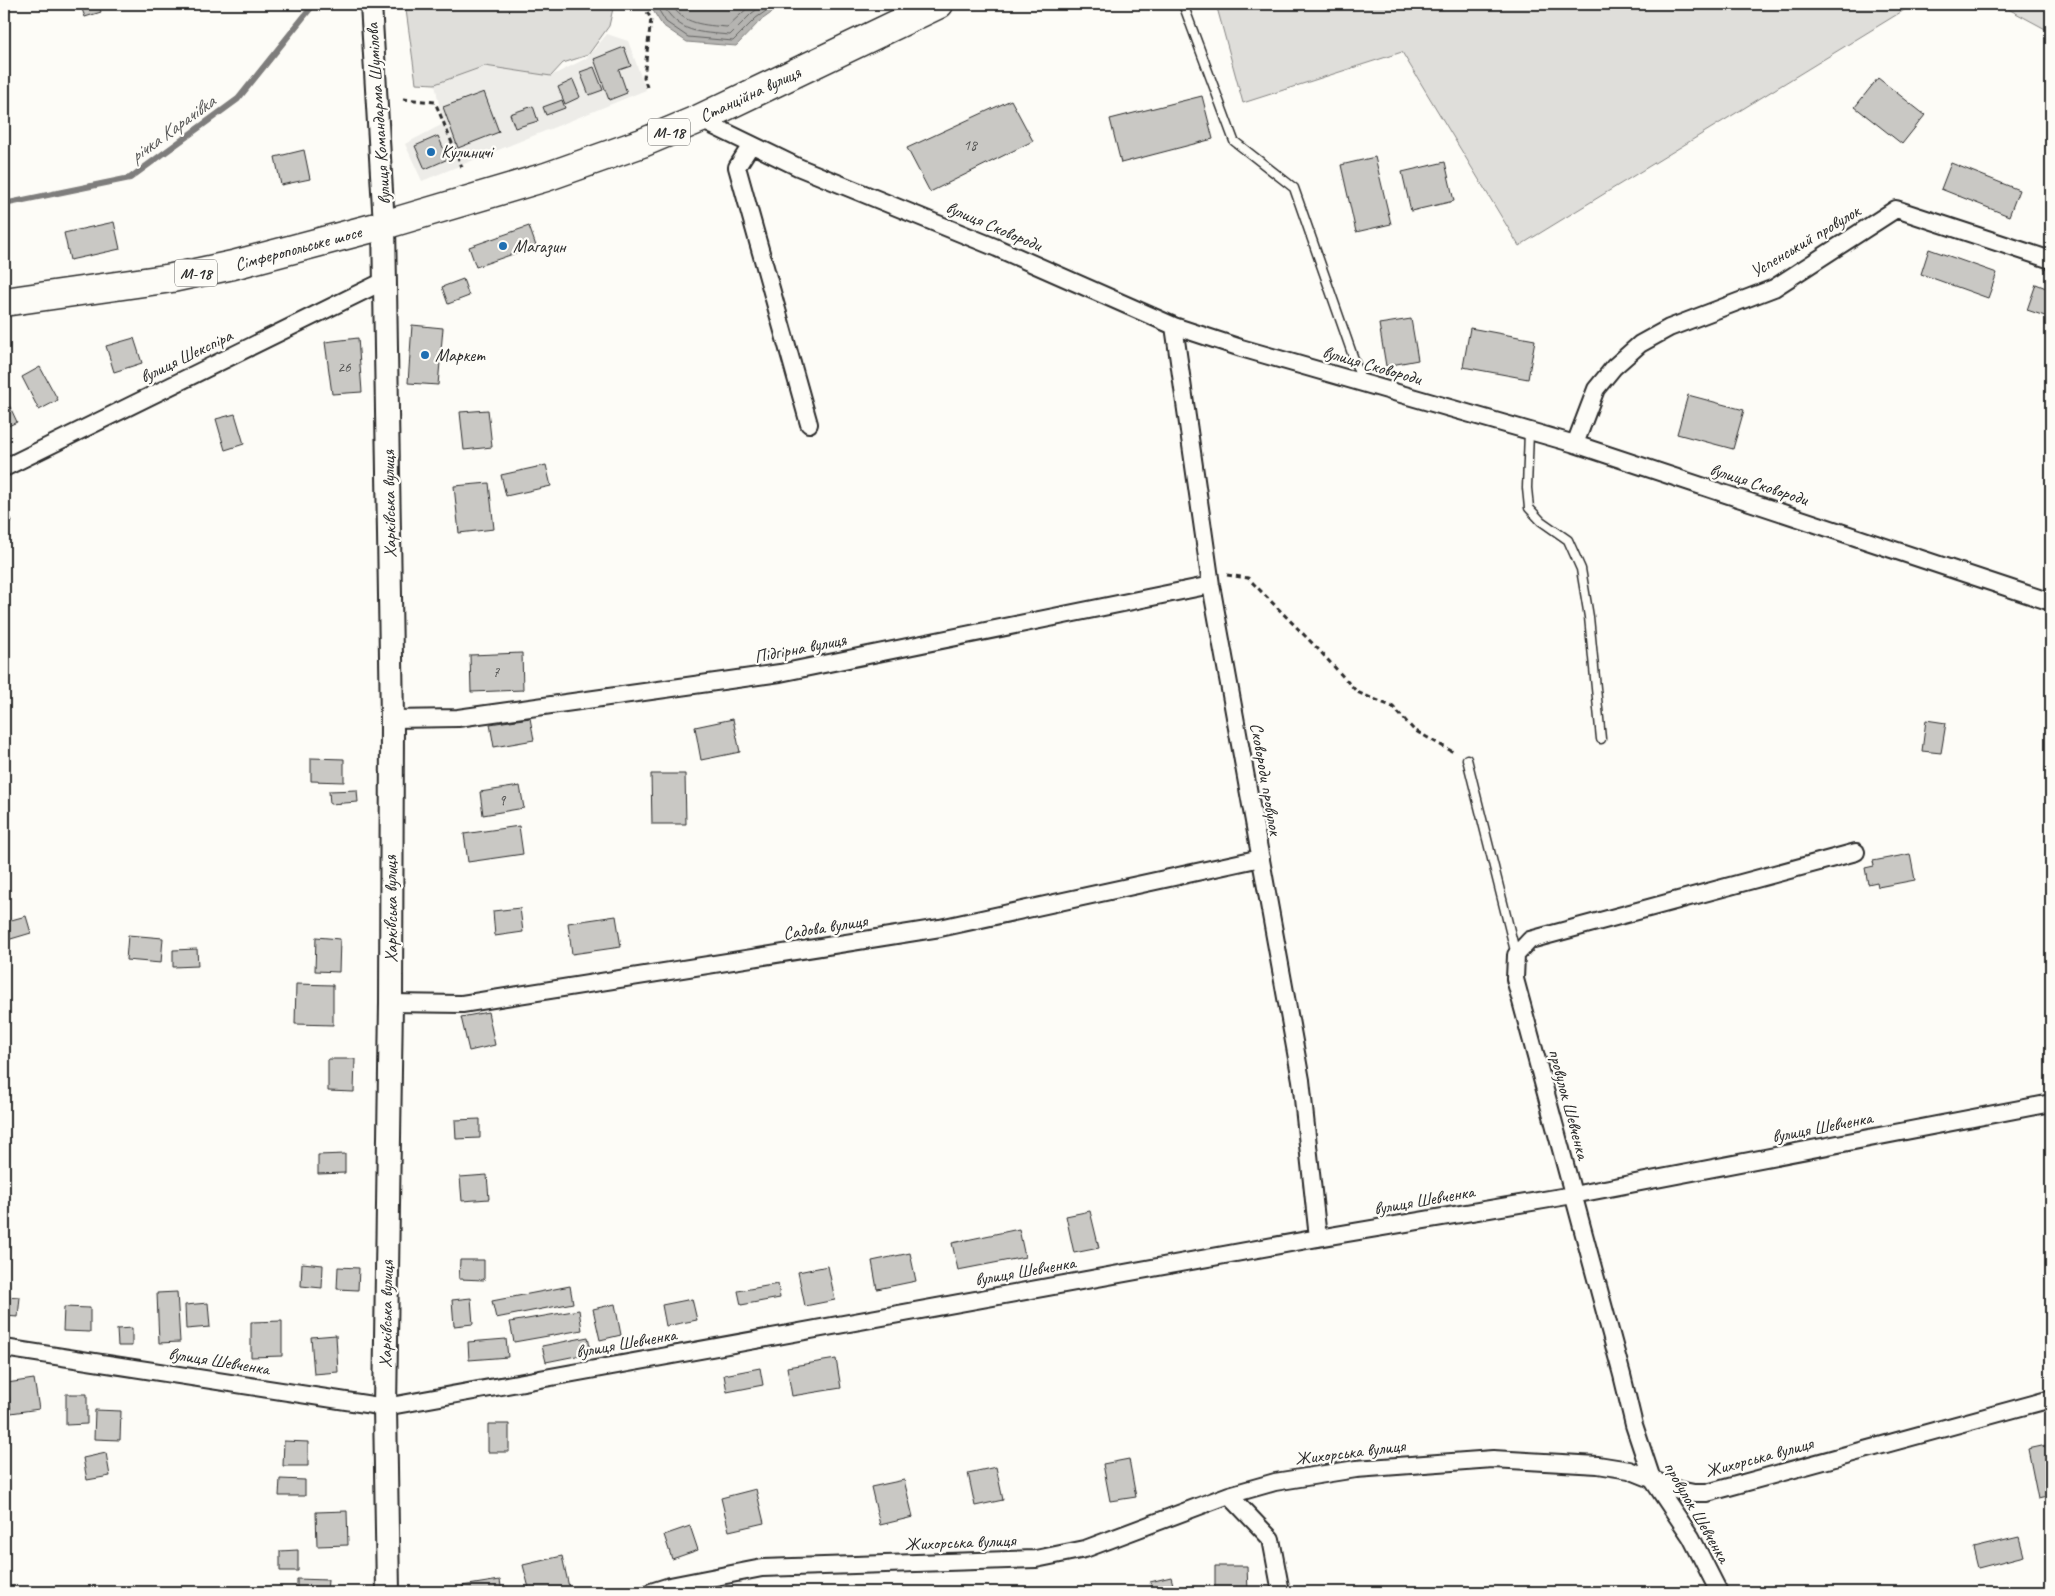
<svg xmlns="http://www.w3.org/2000/svg" width="2055" height="1596" viewBox="0 0 2055 1596" font-family="Caveat,sans-serif">
<rect width="100%" height="100%" fill="#fdfcf7"/>
<filter id="ink" filterUnits="userSpaceOnUse"><feTurbulence type="fractalNoise" baseFrequency=".02" numOctaves="2"/><feDisplacementMap in="SourceGraphic" scale="10" xChannelSelector="R" yChannelSelector="G"/><feConvolveMatrix kernelMatrix="1 2 1 2 8 2 1 2 1" color-interpolation-filters="sRGB"/></filter>
<g filter="url(#ink)">
<path fill="#edece8" d="M607,34L628,41L646,90L422,181L405,144L443,124L435,84L485,66L551,76L587,58Z"/>
<path fill="#dfdeda" stroke="#858482" d="M397,4H614L609,26L588,55L563,63L551,76L485,66L435,84L416,83L406,10Z
M1216,4H1914L1519,246L1402,52L1243,103Z
M1999,4H2051V32Z"/>
<path fill="#b5b4b1" stroke="#7e7d7b" d="M649,4H784L760,21L736,46L687,42L662,25Z"/>
<g fill="none" stroke-linecap="round" stroke-linejoin="round">
<path stroke="#626261" stroke-width="1" d="M655,4L666,22L688,37L733,41L756,18L776,4
M662,4C680,34 698,32 730,35L752,13L765,4
M671,4C683,25 705,25 727,27L752,4"/>
<path stroke="#7e7d7b" stroke-width="6" d="M4,204L130,178L238,99L314,4"/>
</g>
<path fill="#c9c8c4" stroke="#2b2b2b" d="M80,4H98L101,12L85,17Z
M624,47L631,66L619,70L627,93L609,100L594,59Z
M594,67L603,90L589,95L580,72Z
M1878,78L1925,115L1902,144L1855,107Z
M573,80L580,97L565,104L558,87Z
M484,92L499,132L458,148L443,107Z
M1202,96L1213,139L1121,163L1110,119Z
M562,100L565,108L546,115L543,107Z
M1011,100L1033,141L930,192L907,148Z
M533,106L538,121L515,128L510,114Z
M438,136L448,159L425,169L415,146Z
M304,150L310,179L281,185L275,157Z
M1375,157L1391,224L1356,232L1341,165Z
M1445,162L1454,201L1411,211L1402,172Z
M1951,163L2019,190L2009,216L1941,189Z
M114,222L120,249L70,260L64,233Z
M529,226L536,246L476,267L469,247Z
M1929,249L1997,273L1988,298L1921,274Z
M463,279L469,296L448,304L442,287Z
M2036,284L2051,290V318L2027,310Z
M1411,319L1418,360L1386,366L1379,324Z
M412,325L443,328L438,385L408,383Z
M1470,328L1535,340L1528,379L1463,367Z
M134,338L142,363L114,372L106,346Z
M358,338L362,392L332,394L325,342Z
M40,367L58,400L39,410L22,377Z
M4,394L17,422L4,428Z
M1688,395L1744,410L1733,449L1677,434Z
M488,410L492,447L464,450L460,412Z
M235,414L244,444L225,450L216,419Z
M546,465L551,486L506,496L501,475Z
M489,483L494,529L459,533L454,486Z
M4,503L12,521L4,525Z
M522,653L523,690L471,692L470,655Z
M530,718L534,740L494,747L490,724Z
M733,719L740,752L701,760L695,727Z
M1926,720L1946,723L1941,753L1922,751Z
M311,758L344,759V782L311,781Z
M651,774H685L686,824H652Z
M520,786L524,808L483,815L480,792Z
M357,790L358,802L330,804L329,791Z
M519,826L523,854L468,862L464,834Z
M1910,854L1915,880L1878,887L1877,882L1868,884L1865,868L1874,866L1873,861Z
M520,908L523,932L495,936L493,911Z
M26,916L31,933L4,941V922Z
M616,916L621,947L572,954L568,923Z
M128,935L163,938L161,963L126,960Z
M316,937L340,939L339,972L315,971Z
M197,949L198,966L173,967V950Z
M296,984L333,985V1025L295,1024Z
M488,1012L495,1045L469,1051L461,1017Z
M328,1059H355L354,1092L328,1091Z
M480,1119V1138L456,1139L455,1120Z
M345,1154V1173L318,1174V1155Z
M487,1175L489,1199L462,1201L460,1177Z
M1090,1211L1099,1248L1074,1253L1066,1216Z
M1019,1229L1025,1257L958,1270L952,1243Z
M910,1253L916,1281L877,1289L872,1261Z
M460,1260H484V1280L459,1279Z
M302,1263L323,1265L322,1288L301,1286Z
M828,1266L835,1300L805,1306L798,1272Z
M338,1267L359,1268L358,1290L337,1289Z
M778,1284L780,1298L741,1305L738,1291Z
M570,1286L573,1303L496,1318L492,1301Z
M177,1292L180,1342L159,1343L157,1293Z
M4,1296L20,1297L18,1317L4,1316Z
M471,1298L473,1324L454,1326L452,1300Z
M692,1299L697,1320L666,1326L662,1305Z
M208,1303L210,1327L186,1329L185,1305Z
M615,1304L621,1335L600,1340L593,1309Z
M64,1307L90,1308V1332L63,1331Z
M579,1310L582,1330L514,1342L510,1322Z
M282,1321V1356L251,1357V1322Z
M132,1328V1346H118L117,1329Z
M336,1335L338,1372L314,1374L311,1337Z
M588,1337L591,1353L546,1362L542,1346Z
M506,1339L508,1357L469,1360L468,1342Z
M836,1359L841,1388L792,1396L787,1367Z
M760,1368L763,1385L727,1392L724,1375Z
M34,1379L39,1409L11,1413L7,1383Z
M66,1394H87V1424L66,1425Z
M95,1410L121,1411L120,1440L94,1439Z
M488,1424H509V1452H488Z
M284,1441L308,1442V1466H283Z
M2051,1444V1496L2038,1499L2028,1449Z
M106,1453L110,1476L87,1480L83,1458Z
M1129,1459L1136,1497L1110,1501L1103,1464Z
M996,1467L1003,1500L975,1506L968,1473Z
M280,1479L305,1480V1496H279Z
M904,1480L913,1517L880,1525L871,1487Z
M756,1489L764,1523L729,1531L721,1498Z
M347,1511L348,1545L317,1546L316,1512Z
M690,1526L698,1550L672,1559L664,1535Z
M2019,1537L2024,1556L1978,1568L1973,1548Z
M298,1550V1571H280V1551Z
M562,1556L569,1587L548,1592H530L523,1565Z
M1215,1566H1247L1248,1592H1215Z
M1171,1577L1175,1592H1152L1150,1582Z
M297,1579L328,1580L327,1592H297Z
M500,1580L502,1592H463L462,1586Z"/>
<g fill="none" stroke-linecap="round" stroke-linejoin="round">
<g stroke="#2b2b2b" stroke-width="11">
<path id="service" d="M1183,4L1234,141L1294,188L1362,382
M1529,431L1527,488L1529,508L1541,521L1568,540L1581,569L1589,617L1601,739
M1467,759L1516,955"/>
</g>
<g stroke="#2b2b2b" stroke-width="20">
<path id="minor" d="M699,119L798,167L997,248L1174,326L1241,348L1575,444L2051,602
M751,145L737,167L809,424
M1174,326L1211,585L1301,1080L1318,1238
M1575,444L1596,389L1614,367L1640,344L1669,328L1774,288L1896,209L2051,260
M4,468L386,280
M392,719L458,718L780,673L1211,585
M391,1003L462,1004L940,928L1261,858
M4,1348L385,1407L1318,1238L1573,1195L2051,1103
M1229,1495L1271,1539L1281,1592
M651,1592L670,1586L762,1568L1036,1559L1085,1549L1229,1495L1275,1482L1356,1469L1493,1459L1598,1465L1629,1470L1679,1490L1694,1493H1707L2051,1399
M1719,1592L1691,1537L1652,1479L1634,1425L1622,1375L1515,979L1516,955L1530,940L1856,852"/>
</g>
<g stroke="#2b2b2b" stroke-width="24">
<path id="tertiary" d="M371,4L384,225"/>
</g>
<g stroke="#2b2b2b" stroke-width="26">
<path id="secondary" d="M384,225L392,719L391,1003L385,1407L388,1592"/>
</g>
<g stroke="#2b2b2b" stroke-width="31">
<path id="trunk" d="M4,302L172,278L233,265L384,225L546,177L642,143L699,119L939,4"/>
</g>
<path stroke="#2b2b2b" stroke-width="3" stroke-dasharray="5 4" stroke-linecap="butt" d="M643,4L651,19L644,77L648,91
M403,99L435,102L462,167
M1227,575L1248,578L1318,649L1357,692L1393,707L1414,730L1455,753"/>
<use href="#service" stroke="#fdfcf7" stroke-width="8"/>
<use href="#minor" stroke="#fdfcf7" stroke-width="16"/>
<use href="#tertiary" stroke="#fdfcf7" stroke-width="20"/>
<use href="#secondary" stroke="#fdfcf7" stroke-width="22"/>
<use href="#trunk" stroke="#fdfcf7" stroke-width="28"/>
</g>
</g>
<g fill="#1f6fb2" stroke="#fdfcf7" stroke-width="2">
<circle cx="431" cy="152" r="5"/>
<circle cx="503" cy="246" r="5"/>
<circle cx="425" cy="355" r="5"/>
</g>
<g text-anchor="middle" stroke-width="4.5" stroke-linejoin="round" paint-order="stroke">
<g font-size="15" fill="#525251">
<text x="970" y="150">18</text>
<text x="344" y="372">26</text>
<text x="496" y="677">7</text>
<text x="502" y="805">9</text>
</g>
<g fill="#fdfcf7" stroke="#6a6a68" stroke-width="1">
<rect x="648" y="118.5" width="42" height="27" rx="4"/>
<rect x="175" y="259.5" width="42" height="27" rx="4"/>
</g>
<g font-size="16" font-weight="bold" fill="#2b2b2b">
<text x="669" y="138">М-18</text>
<text x="196" y="279">М-18</text>
</g>
<g font-size="18" fill="#2b2b2b" stroke="#fdfcf7">
<text transform="translate(750 94) rotate(-25)" y="6">Станційна вулиця</text>
<text transform="translate(378 114) rotate(-94)" y="6">вулиця Командарма Шумілова</text>
<text transform="translate(994 226) rotate(23)" y="6">вулиця Сковороди</text>
<text transform="translate(1805 241) rotate(-31)" y="6">Успенський провулок</text>
<text transform="translate(298 248) rotate(-15)" y="6">Сімферопольське шосе</text>
<text transform="translate(186 356) rotate(-26)" y="6">вулиця Шекспіра</text>
<text transform="translate(1372 365) rotate(16)" y="6">вулиця Сковороди</text>
<text transform="translate(1759 484) rotate(18)" y="6">вулиця Сковороди</text>
<text transform="translate(389 504) rotate(-91)" y="6">Харківська вулиця</text>
<text transform="translate(800 648) rotate(-11)" y="6">Підгірна вулиця</text>
<text transform="translate(1266 779) rotate(80)" y="6">Сковороди провулок</text>
<text transform="translate(391 909) rotate(-90)" y="6">Харківська вулиця</text>
<text transform="translate(825 927) rotate(-9)" y="6">Садова вулиця</text>
<text transform="translate(1569 1104) rotate(75)" y="6">провулок Шевченка</text>
<text transform="translate(1822 1127) rotate(-11)" y="6">вулиця Шевченка</text>
<text transform="translate(1424 1200) rotate(-10)" y="6">вулиця Шевченка</text>
<text transform="translate(1025 1271) rotate(-10)" y="6">вулиця Шевченка</text>
<text transform="translate(386 1314) rotate(-89)" y="6">Харківська вулиця</text>
<text transform="translate(626 1343) rotate(-10)" y="6">вулиця Шевченка</text>
<text transform="translate(219 1361) rotate(9)" y="6">вулиця Шевченка</text>
<text transform="translate(1350 1452) rotate(-7)" y="6">Жихорська вулиця</text>
<text transform="translate(1759 1457) rotate(-15)" y="6">Жихорська вулиця</text>
<text transform="translate(1697 1512) rotate(60)" y="6">провулок Шевченка</text>
<text transform="translate(960 1542) rotate(-2)" y="6">Жихорська вулиця</text>
</g>
<g font-size="18" fill="#2b2b2b" stroke="#fdfcf7" text-anchor="start">
<text x="441" y="158">Кулиничі</text>
<text x="513" y="252">Магазин</text>
<text x="435" y="361">Маркет</text>
</g>
<g font-size="19" font-style="italic" fill="#5b5b5a" stroke="#fdfcf7">
<text transform="translate(172 128) rotate(-36)" y="7">річка Карачівка</text>
</g>
</g>
<rect width="2055" height="1596" fill="none" stroke="#fdfcf7" stroke-width="20"/>
<rect x="10" y="10" width="2035" height="1576" fill="none" stroke="#2b2b2b" stroke-width="2" filter="url(#ink)"/>
</svg>
